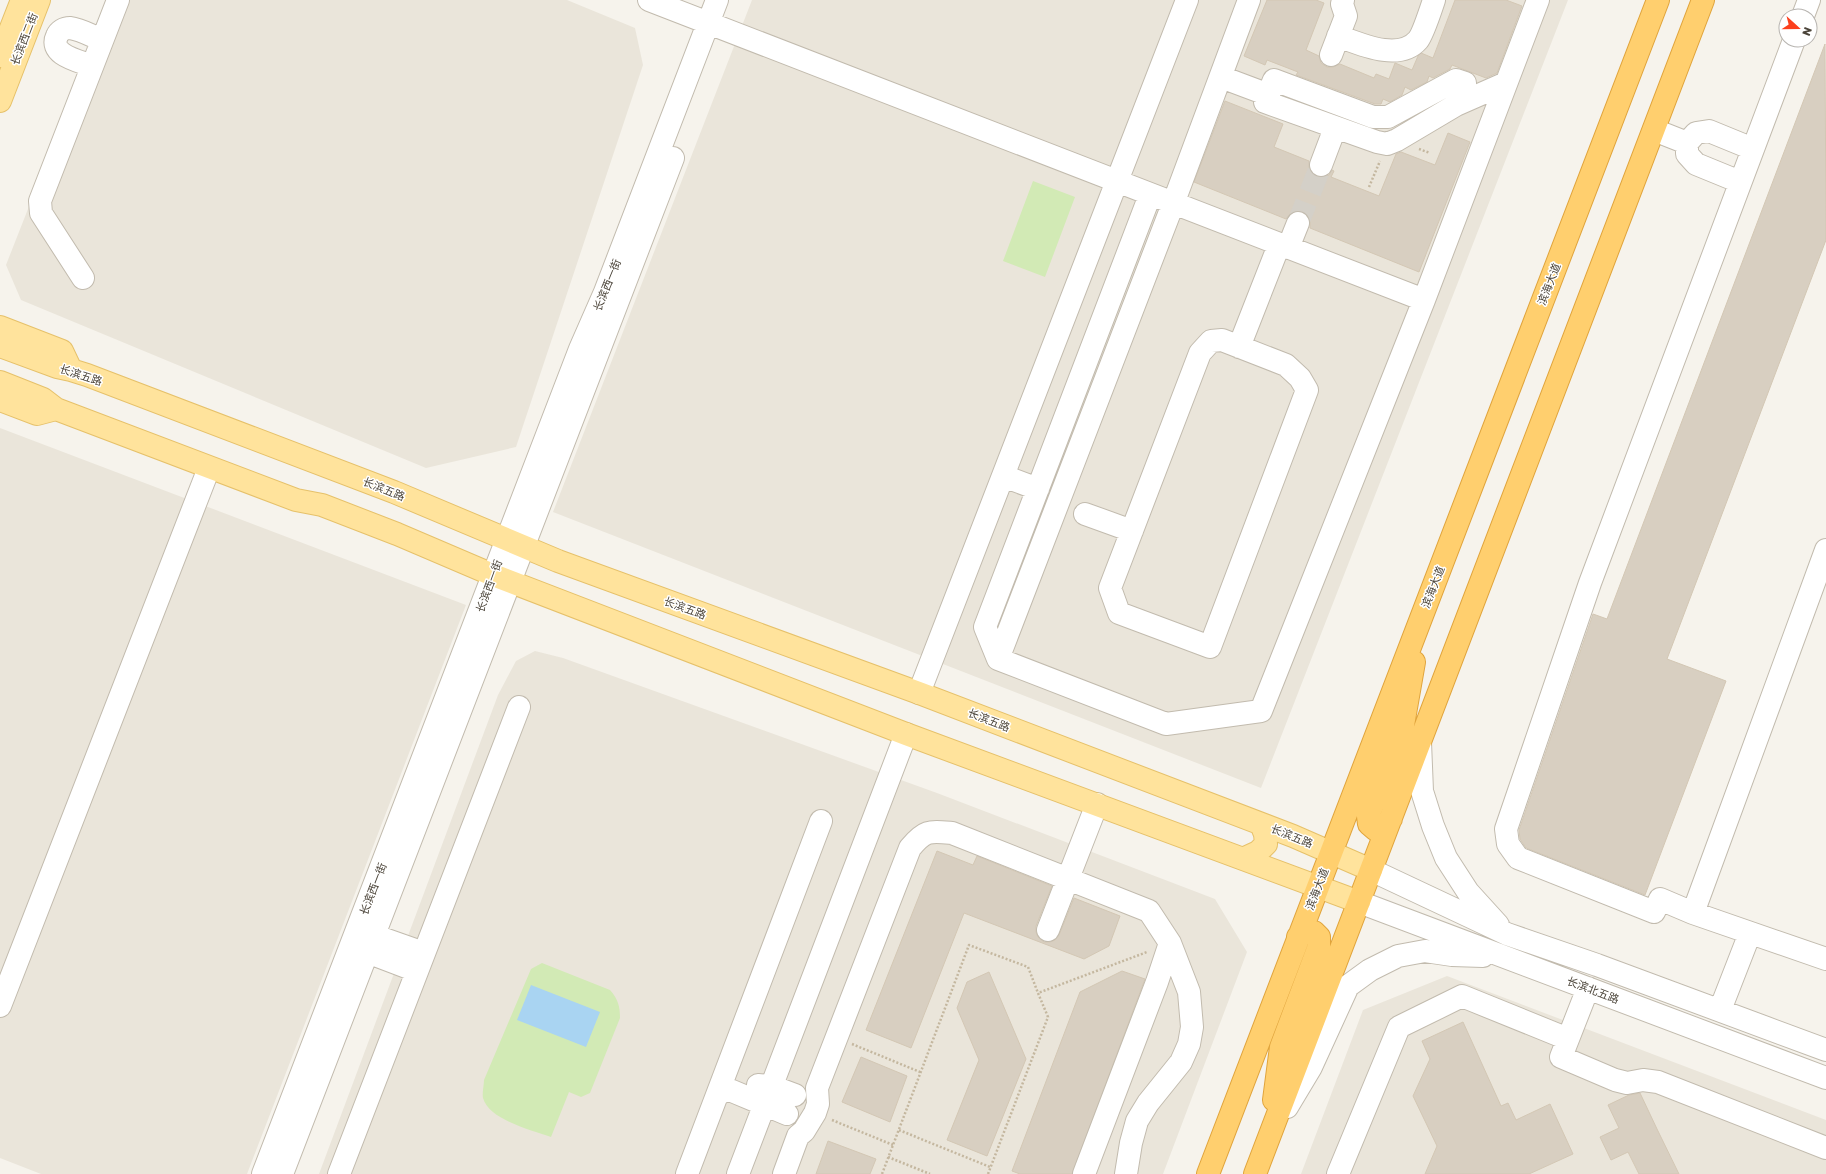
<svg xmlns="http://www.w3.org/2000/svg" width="1826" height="1174" viewBox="0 0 1826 1174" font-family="'Golos Text','Noto Sans SC',sans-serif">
<rect width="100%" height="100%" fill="#f6f3ec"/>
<path fill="#eae5da" d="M110,0H567L635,28L643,65L516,447L426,468L21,300L6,265Z
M752,0H1568L1261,788L553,512Z
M0,428L466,605L247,1174H41L0,1158Z
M535,651L563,658L937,793L1215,899L1247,952L1163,1174H319L498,695L516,661Z
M1447,976L1826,1120V1174H1301L1363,1010Z"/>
<path fill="#d2eab5" d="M1033,181L1075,197L1045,277L1003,261Z
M542,963L610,990C618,999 620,1006 620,1018L590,1093L581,1097L569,1092L551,1137C532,1130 489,1120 483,1098C482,1093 484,1085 484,1080L531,969Z"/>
<path fill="#a9d4f2" d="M531,985L600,1012L586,1047L517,1020Z"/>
<path fill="#d8cfc1" stroke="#d3c7b4" d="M1267,0H1316L1324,3L1306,50L1319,56L1321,63L1327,67H1333L1340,64L1374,78L1376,74L1389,79L1395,63L1412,70L1418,56L1421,53L1433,58L1455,0H1506L1522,6L1497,73L1486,78L1452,65L1450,69L1433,78L1429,76L1427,82L1411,90L1405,87L1402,95L1390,102L1383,99L1381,104H1375L1296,75L1298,72L1267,60L1265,65L1244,56Z
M1825,44L1826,240L1667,659L1726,681L1645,895L1526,848L1520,839L1519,830L1593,614L1607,619Z
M1225,101L1283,124L1274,147L1309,161V167L1312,173L1316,177H1323L1329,175L1332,170L1334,171L1331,177L1379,196L1396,154L1401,152L1435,165L1448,133L1470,142L1419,272L1310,228V222L1308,216L1302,211H1296L1291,213L1286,219L1194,182Z
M937,851L973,865L977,856L1052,886L1036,926V932L1038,937L1044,942H1050L1055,940L1059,935L1074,898L1120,916L1109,946L1084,959L964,913L911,1048L866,1030Z
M1122,971L1145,979L1072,1174H1020L1012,1171L1080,992Z
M989,972L1026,1059L987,1156L947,1140L979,1060L957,1008L967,982Z
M1463,1022L1501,1106L1508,1103L1516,1120L1550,1104L1573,1154L1529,1174H1425L1437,1146L1413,1096L1430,1059L1422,1041Z
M861,1057L907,1076L890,1122L842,1102Z
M1640,1093L1657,1129L1679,1174H1639L1628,1152L1611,1160L1600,1137L1619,1128L1608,1105L1629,1095Z
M828,1141L876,1159L870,1174H816Z"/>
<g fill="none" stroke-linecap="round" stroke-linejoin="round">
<path stroke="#d4d0c8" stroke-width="22" stroke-dasharray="22 11" stroke-linecap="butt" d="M1298,223L1321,165"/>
<g stroke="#c2bbae" stroke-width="24">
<path id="minor" d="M649,0L1424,300
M1803,16L1809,0
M1338,36C1360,44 1399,62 1418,40C1423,34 1431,9 1434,0
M1331,55L1346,16L1342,4L1343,0
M92,66C80,61 48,55 57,36C59,31 64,28 70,28C80,29 92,36 102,40
M1221,77L1269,95
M1274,80L1373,117H1388L1456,80L1465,83L1456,105L1397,140L1387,144L1377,142L1265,102Z
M1456,105L1506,83
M1654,130L1687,143
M1321,165L1335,128
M1740,182L1696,164L1687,154V143L1696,133L1709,131L1753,149
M1150,195L985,627L998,659L1166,724L1261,711L1424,300L1538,0
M1288,248L1298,223
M83,278L41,213L40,201L118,0
M1222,340L1286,365L1300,378L1307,390L1210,647L1119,613L1110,588L1200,353L1211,341Z
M1239,347L1279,245
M1003,476L1038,489
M1085,514L1132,531
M1826,550L1693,913L1826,959
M998,659L1173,204L1249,0
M919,693L1187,0
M1420,742L1422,791L1433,826L1446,858L1468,892L1498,925
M1371,870L1507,934L1597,965L1826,1050
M1359,902L1826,1078
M1693,913L1660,899L1654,912L1518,858L1508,844L1506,829L1590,583L1794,40
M1048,930L1097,804
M373,935L424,953
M367,952L417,971
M1588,988L1561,1057L1615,1080L1627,1083L1643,1080L1658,1082L1826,1148
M0,1006L209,468
M1720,1010L1750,933
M758,1085L771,1086L795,1095
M717,1096L724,1090L732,1091L787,1114
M1287,1107L1311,1067L1348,986L1370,970L1398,956L1425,951L1452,955L1483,956
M263,1174L580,349L605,292L717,0
M282,1174L673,158
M339,1174L519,707
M687,1174L821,821
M738,1174L906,734
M784,1174L798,1136L804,1131L815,1113L818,1104L817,1088L910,848C925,830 929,831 952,833L1149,911L1170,943L1189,992L1192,1027L1189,1044L1181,1062L1148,1103L1137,1121L1131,1143L1126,1174
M1084,1174L1157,982L1170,943
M1338,1174L1399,1027L1462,996L1568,1039"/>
</g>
<g stroke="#e6c16a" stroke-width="24">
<path id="major" d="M0,56L22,0
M0,101L39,0
M0,327L62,351L71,370
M0,346L57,367L71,370L87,375L394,492L558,561L919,693L1293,836L1371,870
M0,382L43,399L56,409L296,500L322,505L397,534L493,575L906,734L1359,902
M0,400L37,414L56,409
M1245,858L1258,852L1266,844L1265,834L1261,824"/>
</g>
<g stroke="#e0a43c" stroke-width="24">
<path id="highway" d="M1391,819L1383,828L1376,830L1369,824L1368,816L1403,725L1414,662
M1274,1100L1281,1047L1319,946V937L1314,932H1308L1298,937
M1208,1174L1658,0
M1255,1174L1703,0"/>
</g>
<path stroke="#c4b79f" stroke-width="2.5" stroke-dasharray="2 2" stroke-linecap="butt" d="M1419,149L1430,153
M1369,187L1380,161
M852,1044L920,1072
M832,1120L893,1145
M899,1130L990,1167
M888,1157L930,1174
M882,1174L969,945L1028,967L1038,993
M988,1174L1048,1017L1038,993L1147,952"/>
<use href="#minor" stroke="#fff" stroke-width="22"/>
<use href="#major" stroke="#ffe39c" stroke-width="22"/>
<use href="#highway" stroke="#ffcf6e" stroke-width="22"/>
</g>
<g text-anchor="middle" stroke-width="3" stroke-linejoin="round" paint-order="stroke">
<g font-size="11" fill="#4b4439" stroke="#fff">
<text transform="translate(24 39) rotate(-69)" y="4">长滨西二街</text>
<text transform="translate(1549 284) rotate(-69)" y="4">滨海大道</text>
<text transform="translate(607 285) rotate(-68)" y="4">长滨西一街</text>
<text transform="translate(81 375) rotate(18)" y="4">长滨五路</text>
<text transform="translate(384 489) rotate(22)" y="4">长滨五路</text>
<text transform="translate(489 586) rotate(-70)" y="4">长滨西一街</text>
<text transform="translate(1433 587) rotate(-69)" y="4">滨海大道</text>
<text transform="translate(685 608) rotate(20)" y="4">长滨五路</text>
<text transform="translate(989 720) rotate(21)" y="4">长滨五路</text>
<text transform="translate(1292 836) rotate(22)" y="4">长滨五路</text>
<text transform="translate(373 889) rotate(-69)" y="4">长滨西一街</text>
<text transform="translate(1317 889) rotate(-69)" y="4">滨海大道</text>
<text transform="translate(1593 990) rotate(21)" y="4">长滨北五路</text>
</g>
</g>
<g transform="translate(1798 28) rotate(111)"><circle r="19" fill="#ffffff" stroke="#b7b4b0"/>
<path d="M0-3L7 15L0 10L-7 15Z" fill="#fc3f1d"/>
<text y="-6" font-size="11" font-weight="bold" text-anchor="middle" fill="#4b4439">N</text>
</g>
</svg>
